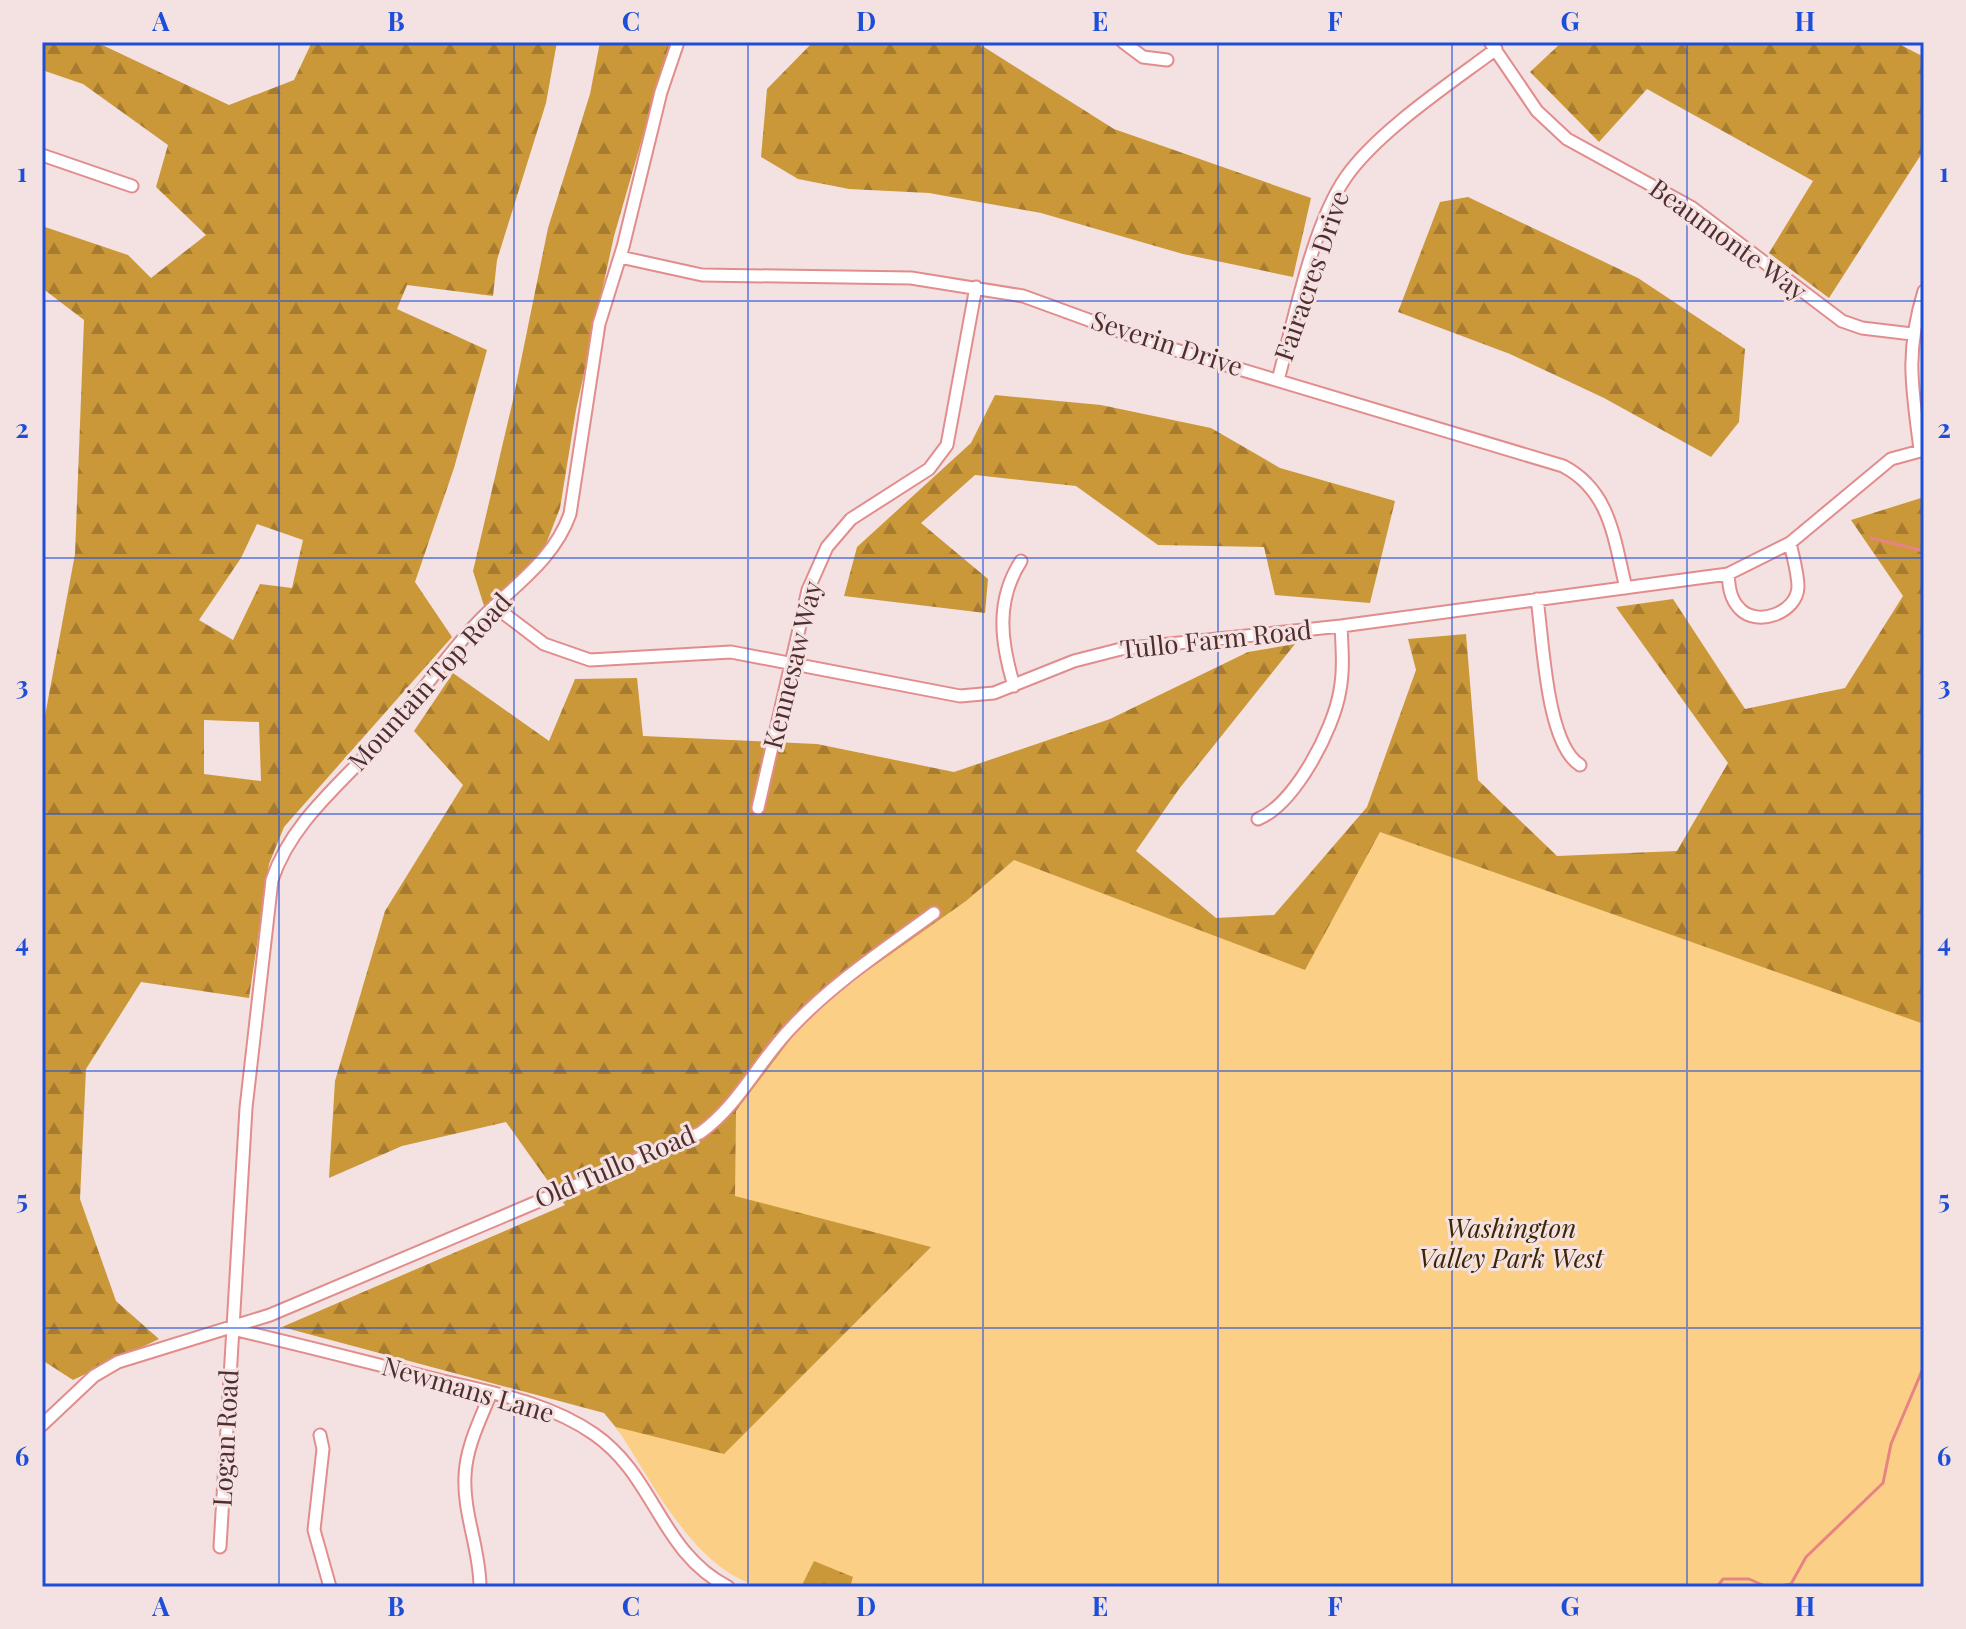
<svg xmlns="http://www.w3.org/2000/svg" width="1966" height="1629" viewBox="0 0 1966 1629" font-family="'Playfair Display',serif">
<defs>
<pattern id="forest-firs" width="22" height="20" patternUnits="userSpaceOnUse" patternTransform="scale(2)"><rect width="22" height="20" fill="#cb9839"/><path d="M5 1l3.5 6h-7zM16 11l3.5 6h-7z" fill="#a77c30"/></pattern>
</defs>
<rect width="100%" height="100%" fill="#f4e1e1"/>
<path fill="url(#forest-firs)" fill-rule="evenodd" d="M42,42H96L229,105L294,80L312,42H557L546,103L497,260L493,296L407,285L397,309L487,350L454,468L415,582L452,637L284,827L269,864L249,998L141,982L86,1069L80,1199L116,1301L159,1339L73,1380L42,1360V732L75,554L84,320L42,288V226L128,255L151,278L206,235L156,187L168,145L83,84L42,70ZM257,524L303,540L292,588L260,584L233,640L199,620L241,558ZM204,720L259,722L261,781L204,774Z
M600,42H670L614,236L576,410L560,508L541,557L484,606L473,571L513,400L548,228L590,94Z
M813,42H976L1114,129L1311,198L1293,277L1183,254L1041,213L929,193L849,189L798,179L761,157L767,89Z
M1562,42H1895L1924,57V150L1829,298L1769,253L1813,181L1647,89L1599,142L1530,72Z
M1468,197L1638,278L1745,349L1739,422L1711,457L1604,398L1510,354L1398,312L1440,202Z
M995,395L1101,405L1211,428L1280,468L1395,501L1370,603L1275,595L1264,547L1158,545L1076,486L975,475L921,523L988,579L985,613L844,596L857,547L971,443Z
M1921,498L1924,501V1587H779L687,1514L604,1413L282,1327L565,1205L506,1122L402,1146L329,1178L335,1081L385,911L463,785L414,731L453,673L549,741L575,679L637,678L643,736L817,744L954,772L1110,719L1248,652L1295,644L1179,789L1136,851L1216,918L1274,915L1367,807L1416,670L1408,639L1466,634L1478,780L1557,856L1677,851L1728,763L1616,607L1673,599L1745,709L1845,688L1903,596L1851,520Z"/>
<path fill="#fccf86" d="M1380,832L1924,1024V1587H850L853,1577L814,1561L801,1587C789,1587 775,1589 764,1587C696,1575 651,1479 616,1427L724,1454L931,1247L735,1196L736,1111L799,1028L820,1004L966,901L1014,860L1305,970Z"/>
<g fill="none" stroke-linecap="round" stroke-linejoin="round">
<path stroke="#e88384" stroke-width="3" d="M1871,538L1924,551
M1717,1587L1723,1579H1749L1767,1587
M1775,1587L1791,1584L1806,1557L1883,1483L1891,1444L1924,1366"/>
<g stroke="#e28d8d" stroke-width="15">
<path id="minor" d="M1123,42L1143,57L1167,60
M1490,42L1537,111L1567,139L1691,207L1842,321L1862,328L1912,334
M42,155L132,186
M620,257L702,275L911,278L1023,296L1149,342L1563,466C1611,491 1614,540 1626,588
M1278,380C1294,321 1312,226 1346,177C1378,131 1451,83 1496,49
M1920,449C1912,387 1905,353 1924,291
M1728,574C1729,587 1730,599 1740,609C1757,627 1797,613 1798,587C1798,573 1793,557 1790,543
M1537,599C1543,639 1546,744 1580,765
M494,606L544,644L590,660L731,652L960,696L994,693L1074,661L1121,649L1341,626L1728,574L1790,543L1891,459L1924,450
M1014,686C1001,643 995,601 1021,561
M758,808L808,590L827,547L851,519L929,469L947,445L976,287
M1258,819C1295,804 1334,729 1340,690C1344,669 1342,647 1341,626
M232,1329C302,1345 370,1363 439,1380C492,1393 548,1402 594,1434C655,1476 660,1552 728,1587
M42,1425L94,1376L118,1362L270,1315L700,1133C739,1105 758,1062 791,1028C833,983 885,949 934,913
M320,1435L323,1449L314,1530L330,1587
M220,1547L246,1108L272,880C293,817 349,778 391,728C422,693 448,653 480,620C513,586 554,560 570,514L599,324L623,247L661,92L678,42
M480,1587C480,1549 463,1514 465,1476C466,1447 480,1420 491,1393"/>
</g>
<use href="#minor" stroke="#fff" stroke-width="11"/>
</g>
<path fill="none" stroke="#1d4ed8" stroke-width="2" stroke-opacity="0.55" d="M279,42V1587M514,42V1587M748,42V1587M983,42V1587M1218,42V1587M1452,42V1587M1687,42V1587M42,301H1924M42,558H1924M42,814H1924M42,1071H1924M42,1328H1924"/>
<g text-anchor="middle" stroke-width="6" stroke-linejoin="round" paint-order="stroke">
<g font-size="26" fill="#512e2e" stroke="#f4e1e1">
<text transform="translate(1728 240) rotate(36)" y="9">Beaumonte Way</text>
<text transform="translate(1312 276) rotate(-71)" y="9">Fairacres Drive</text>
<text transform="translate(1167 344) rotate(18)" y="9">Severin Drive</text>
<text transform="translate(1216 640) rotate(-6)" y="9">Tullo Farm Road</text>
<text transform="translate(793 665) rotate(-76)" y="9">Kennesaw Way</text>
<text transform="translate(430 682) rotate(-48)" y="9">Mountain Top Road</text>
<text transform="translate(615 1167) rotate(-23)" y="9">Old Tullo Road</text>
<text transform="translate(468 1390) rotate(16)" y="9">Newmans Lane</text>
<text transform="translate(226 1438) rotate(-87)" y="9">Logan Road</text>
</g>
<g font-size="26" font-style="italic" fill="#3b2600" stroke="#f4e1e1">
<text x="1511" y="1238">Washington<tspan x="1511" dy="30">Valley Park West</tspan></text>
</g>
</g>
<rect width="1966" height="1629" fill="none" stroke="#f4e1e1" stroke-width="88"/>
<rect x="44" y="44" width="1878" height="1541" fill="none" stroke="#1d4ed8" stroke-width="3"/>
<g font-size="26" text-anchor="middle" font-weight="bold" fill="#1d4ed8">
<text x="161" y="31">A</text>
<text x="396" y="31">B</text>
<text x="631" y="31">C</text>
<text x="866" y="31">D</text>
<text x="1100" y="31">E</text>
<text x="1335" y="31">F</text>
<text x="1570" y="31">G</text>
<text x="1805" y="31">H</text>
<text x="22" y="182">1</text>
<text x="1944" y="182">1</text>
<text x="22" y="438">2</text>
<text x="1944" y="438">2</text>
<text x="22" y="695">3</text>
<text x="1944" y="695">3</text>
<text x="22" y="952">4</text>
<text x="1944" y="952">4</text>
<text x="22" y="1209">5</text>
<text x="1944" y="1209">5</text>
<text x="22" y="1466">6</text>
<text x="1944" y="1466">6</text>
<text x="161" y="1616">A</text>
<text x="396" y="1616">B</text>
<text x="631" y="1616">C</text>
<text x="866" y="1616">D</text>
<text x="1100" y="1616">E</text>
<text x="1335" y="1616">F</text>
<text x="1570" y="1616">G</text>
<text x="1805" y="1616">H</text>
</g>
</svg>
